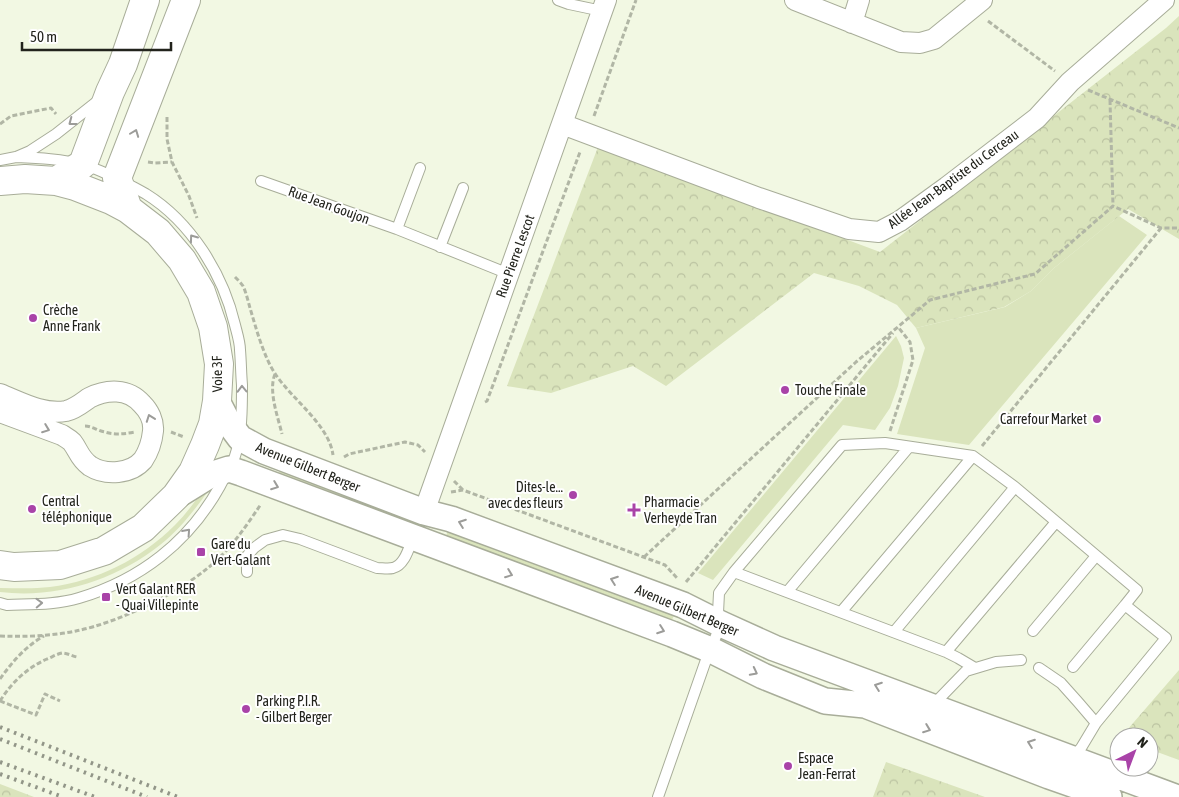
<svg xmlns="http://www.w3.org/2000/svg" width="1179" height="797" viewBox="0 0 1179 797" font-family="'Asap Condensed',sans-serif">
<defs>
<pattern id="forest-crowns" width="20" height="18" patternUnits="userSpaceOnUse" patternTransform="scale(1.25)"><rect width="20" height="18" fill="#dae4bc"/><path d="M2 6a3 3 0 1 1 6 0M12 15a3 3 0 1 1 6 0" fill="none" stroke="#bbc3a1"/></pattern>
</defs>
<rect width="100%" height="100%" fill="#f2f8e3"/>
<path fill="#dae4bc" d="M1119,216L1147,235L969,445L897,434L925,348L916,328L1005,307L1031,291L1054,268Z
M896,336L901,346L904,358L898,386L890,408L875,430L843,425L713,580L698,573Z
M281,468L386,507L383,515L278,476Z
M206,486L209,488L206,494C193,512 178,531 160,545C116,580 57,599 0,592V588C17,588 33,589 50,587C97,581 141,559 175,525C187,513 196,500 206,486Z
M448,531L633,601L646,598L677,609L671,622L445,538Z"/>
<path fill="url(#forest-crowns)" d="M1179,16V239L1128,209L1054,268L1031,291L1004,307L916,328L897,305L859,286L814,273L666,386L633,366L551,393L507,386L598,147L880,252L1166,28Z
M1179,670V760L1149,749V737H1121Z
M886,762L985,797H873Z
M0,784L34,797H0Z"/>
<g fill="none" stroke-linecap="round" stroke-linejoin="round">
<g stroke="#a8ad99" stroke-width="12">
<path id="service" d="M558,0L569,4L602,11
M0,160L16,157L30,151L56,134L99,100
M261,181L397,229L509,274
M397,229L420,168
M440,247L463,188
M247,572V556L254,548L265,540L283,535L300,539L377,568C382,568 388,569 393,568C405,565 409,547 413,538
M734,572L946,652L1056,522
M787,592L909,447
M0,603L7,605C31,604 56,605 79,598C140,580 189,542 220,486C225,476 232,466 235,456C242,436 242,406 242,385C241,373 241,362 240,350C240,342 237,333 235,325C223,274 191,222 146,194C139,190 132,186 125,183C112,176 98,169 84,165C62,159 39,158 16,157
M841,612L973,456
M1033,631L1096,556
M894,632L1015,487
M946,652L958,658L975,668
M1073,667L1125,605
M1039,668L1061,683L1078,702L1096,723
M933,705L966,671L996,662L1021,660
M658,797L706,660L721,624L718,613L719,593L734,572L842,445L885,443L973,456L1015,487L1137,590L1125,605L1166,638L1096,723L1081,748L1072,759"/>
</g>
<g stroke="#a8ad99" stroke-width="22">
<path id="minor" d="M795,0L901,42L920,43L934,39L982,0
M852,23L859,0
M562,124L759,198L849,229L879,232L900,221L947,187L1037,118L1070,82L1164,0
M0,394C20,402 43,415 66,411C75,409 82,403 89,398C107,389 128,388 142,404C149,411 154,421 153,431C152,441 149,451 143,460C131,474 106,476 90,466C79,458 79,451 72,442C69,439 65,437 62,435L0,412
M424,512L606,0"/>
</g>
<g stroke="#a8ad99" stroke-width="28">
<path id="tertiary" d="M217,401L228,422L240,438L264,451L424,512L451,519L683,605L721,624L774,648L1175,797
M176,496L210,475L229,469L241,473L672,634L711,650L763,676L825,701L865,705L1049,776L1109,797"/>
</g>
<g stroke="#a8ad99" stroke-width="30">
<path id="secondary" d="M0,181L25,179L56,181L75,186L111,200L128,209L158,232L182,260L201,292L213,327L219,364L217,401L213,424L205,445L193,472L176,496L143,528L104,551L60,565L14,567L0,565
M56,181L83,164L110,92L123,64L145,0
M128,209L117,178L186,0"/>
</g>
<path stroke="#b1b6a5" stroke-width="3" stroke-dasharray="5 2.5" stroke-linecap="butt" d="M988,21L1055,71
M1088,90L1179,128
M1110,100L1113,206
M594,116L636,0
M167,117V139L172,162L189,196L197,218
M0,124L11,116L51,108L56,114
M148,162L155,163L172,162
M235,277C238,280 241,283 243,286C246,292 248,301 250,308C256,328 264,358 276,375C293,400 329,425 333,455
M275,374C268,391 278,417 282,434
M485,402L487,401L580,152
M85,426C92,426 98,431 105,432C115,435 124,434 135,432
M890,431L913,360L910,342L898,327L897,328
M171,432L184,437
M982,446L1161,228
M344,457L349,454L405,442L418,445L425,452
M454,481L463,490
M451,492L463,490L665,565L677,578
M644,557L856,362L930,300L1035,274L1113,206L1161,228H1179
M686,582L893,333
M0,636C25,637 51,636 76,631C121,622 189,589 221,556C236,541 249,522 261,504
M0,679C12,662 26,646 44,636
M0,701C12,682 27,668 47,659C52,657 57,654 62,653C67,653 72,656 77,657
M0,701L36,715L45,694L60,701"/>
<use href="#service" stroke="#fff" stroke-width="10"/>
<use href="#minor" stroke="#fff" stroke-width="20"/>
<use href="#tertiary" stroke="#fff" stroke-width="25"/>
<use href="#secondary" stroke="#fff" stroke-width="28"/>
<path stroke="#929688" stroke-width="4" stroke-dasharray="2.5 5" stroke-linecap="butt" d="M0,727L178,797
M0,739L147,797
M0,762L95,797
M0,774L63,797"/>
</g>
<defs><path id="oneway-chevron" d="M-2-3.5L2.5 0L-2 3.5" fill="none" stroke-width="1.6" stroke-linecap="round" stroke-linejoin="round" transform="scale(1.25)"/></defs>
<g stroke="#9c9c99">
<use href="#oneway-chevron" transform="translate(72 122) rotate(143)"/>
<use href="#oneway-chevron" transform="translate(135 133) rotate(-69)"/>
<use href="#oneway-chevron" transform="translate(193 238) rotate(-126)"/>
<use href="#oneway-chevron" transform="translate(242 389) rotate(-91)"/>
<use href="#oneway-chevron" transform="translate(150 418) rotate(-110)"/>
<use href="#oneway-chevron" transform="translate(46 429) rotate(21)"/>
<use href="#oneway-chevron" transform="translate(275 486) rotate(21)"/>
<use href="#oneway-chevron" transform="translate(462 523) rotate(-160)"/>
<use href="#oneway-chevron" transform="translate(187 532) rotate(-48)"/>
<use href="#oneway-chevron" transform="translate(509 574) rotate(21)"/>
<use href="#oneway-chevron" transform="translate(614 580) rotate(-160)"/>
<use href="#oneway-chevron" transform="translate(39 603) rotate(-2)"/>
<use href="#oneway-chevron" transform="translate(661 630) rotate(20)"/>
<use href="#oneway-chevron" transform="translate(754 672) rotate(27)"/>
<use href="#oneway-chevron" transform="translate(878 686) rotate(-160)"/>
<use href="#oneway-chevron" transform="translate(927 729) rotate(21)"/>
<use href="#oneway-chevron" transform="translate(1031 743) rotate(-160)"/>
</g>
<g fill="#a943a8" stroke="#fff" stroke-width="2">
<circle cx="33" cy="318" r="5"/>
<circle cx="785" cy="390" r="5"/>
<circle cx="1097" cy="419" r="5"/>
<circle cx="573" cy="495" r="5"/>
<circle cx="32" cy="509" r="5"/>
<path d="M631.5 502.5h5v5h5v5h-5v5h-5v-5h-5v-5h5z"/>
<rect x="196" y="547" width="10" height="10" rx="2.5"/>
<rect x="101" y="592" width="10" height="10" rx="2.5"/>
<circle cx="246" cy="709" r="5"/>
<circle cx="788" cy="766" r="5"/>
</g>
<g text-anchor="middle" stroke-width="4" stroke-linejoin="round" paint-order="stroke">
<g font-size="14" fill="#22231c" stroke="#fff">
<text transform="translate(953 179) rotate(-36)" y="5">Allée Jean-Baptiste du Cerceau</text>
<text transform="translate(329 205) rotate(20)" y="5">Rue Jean Goujon</text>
<text transform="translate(515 256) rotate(-70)" y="5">Rue Pierre Lescot</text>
<text transform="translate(217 374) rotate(-91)" y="5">Voie 3F</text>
<text transform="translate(308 467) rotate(22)" y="5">Avenue Gilbert Berger</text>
<text transform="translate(687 610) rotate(23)" y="5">Avenue Gilbert Berger</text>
</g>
<g font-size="14" fill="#22231c" stroke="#fff" text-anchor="start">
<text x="43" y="315">Crèche<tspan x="43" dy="16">Anne Frank</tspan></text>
<text x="795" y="395">Touche Finale</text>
<text x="1087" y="424" text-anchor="end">Carrefour Market</text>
<text x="563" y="492" text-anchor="end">Dites-le...<tspan x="563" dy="16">avec des fleurs</tspan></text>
<text x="42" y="506">Central<tspan x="42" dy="16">téléphonique</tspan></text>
<text x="644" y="507">Pharmacie<tspan x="644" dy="16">Verheyde Tran</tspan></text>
<text x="211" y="549">Gare du<tspan x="211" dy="16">Vert-Galant</tspan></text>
<text x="116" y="594">Vert Galant RER<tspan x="116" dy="16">- Quai Villepinte</tspan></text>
<text x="256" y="706">Parking P.I.R.<tspan x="256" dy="16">- Gilbert Berger</tspan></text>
<text x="798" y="763">Espace<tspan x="798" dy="16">Jean-Ferrat</tspan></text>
</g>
</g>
<g transform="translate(1134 752) rotate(42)"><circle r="24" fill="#ffffff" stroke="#a7a7a4"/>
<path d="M0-4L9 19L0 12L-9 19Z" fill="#a943a8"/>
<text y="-8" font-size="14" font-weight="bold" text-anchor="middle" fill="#22231c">N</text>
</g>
<path d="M22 42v8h149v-8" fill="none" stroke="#22231c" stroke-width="2.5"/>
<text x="30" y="42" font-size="15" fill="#22231c" stroke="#ffffff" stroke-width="4" paint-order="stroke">50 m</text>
</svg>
